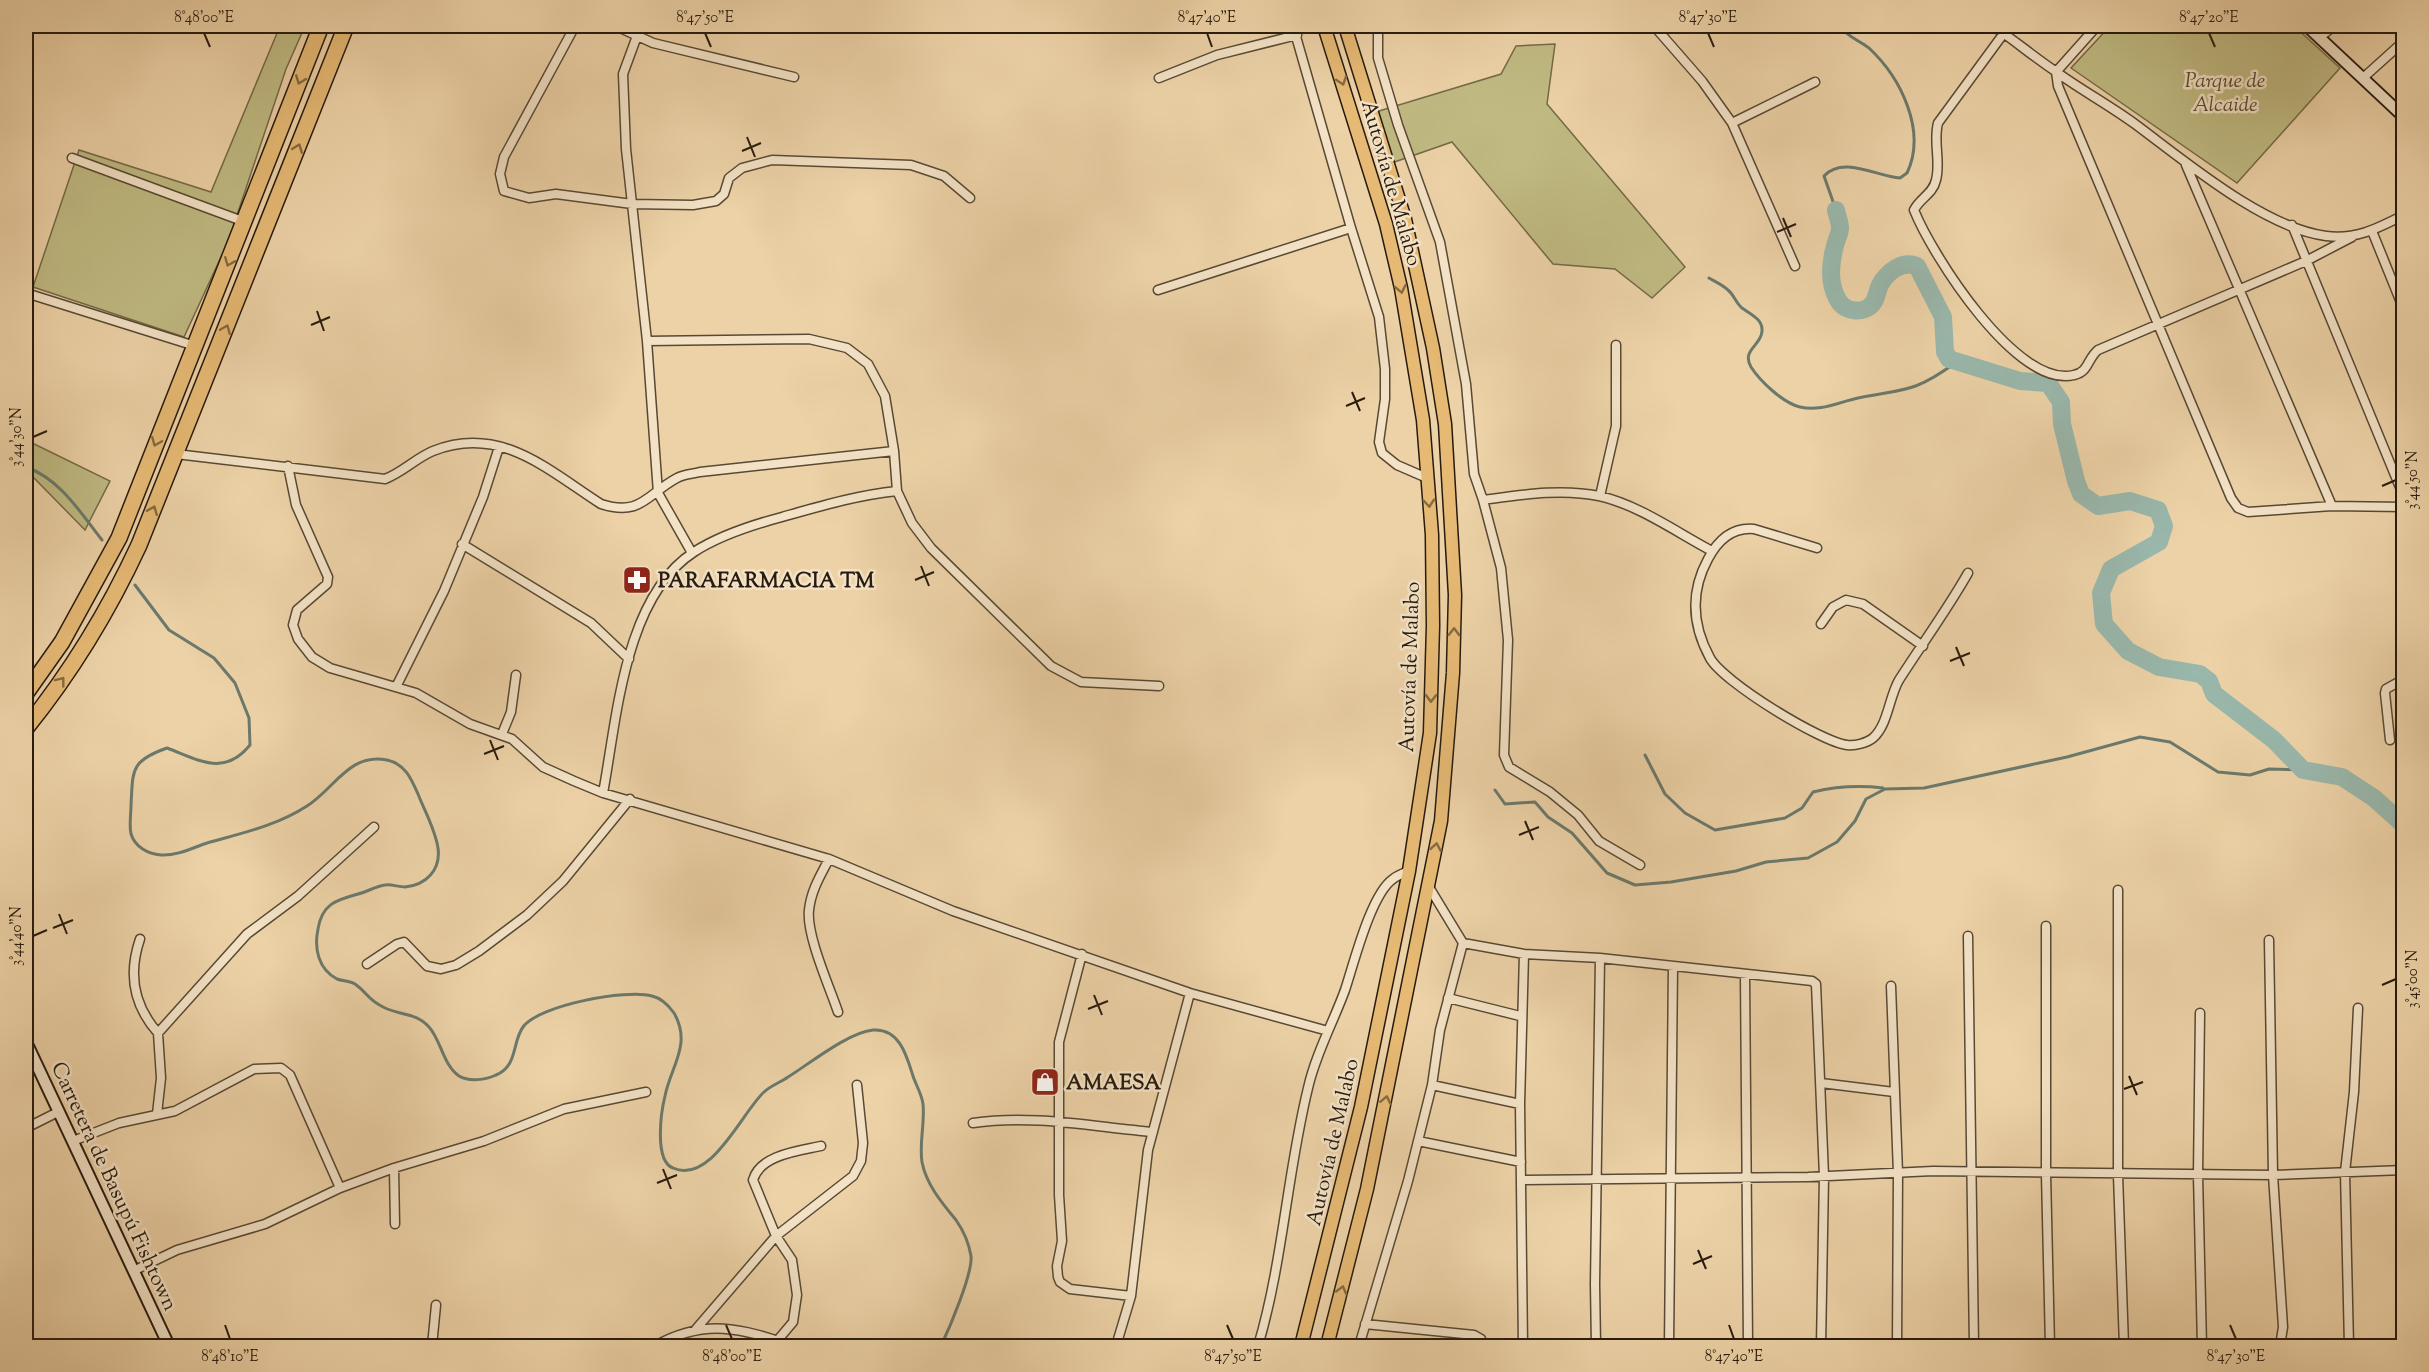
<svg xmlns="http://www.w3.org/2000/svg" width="2429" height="1372" viewBox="0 0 2429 1372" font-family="'Sorts Mill Goudy',serif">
<rect width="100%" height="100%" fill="#edd2a7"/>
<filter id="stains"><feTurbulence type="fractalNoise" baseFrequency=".00333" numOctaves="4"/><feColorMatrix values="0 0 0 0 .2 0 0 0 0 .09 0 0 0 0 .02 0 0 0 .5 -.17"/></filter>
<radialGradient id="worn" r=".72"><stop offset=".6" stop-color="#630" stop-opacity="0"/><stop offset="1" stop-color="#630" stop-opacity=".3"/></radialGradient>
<path fill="#c0ba82" stroke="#746a48" stroke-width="1.5" d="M280,26H305L286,69L228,242L184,337L33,287L79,150L211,192Z
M2110,26H2294L2340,68L2237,183L2071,68Z
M1555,44L1547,104L1685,267L1652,298L1615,269L1553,264L1452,142L1383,166L1369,114L1501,74L1516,46Z
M26,440L110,481L85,530L34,478L26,477Z"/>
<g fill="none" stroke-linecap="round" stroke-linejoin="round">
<path stroke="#6b796c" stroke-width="3" d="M1836,210L1824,176C1843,155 1878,177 1900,178L1907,173C1927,131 1901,78 1869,48C1859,40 1847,37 1840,26
M1709,278C1716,282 1723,285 1728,290C1734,295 1736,303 1742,308C1750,314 1763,319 1762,331C1762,345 1741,350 1751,367C1760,381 1783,403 1800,407C1820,412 1839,402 1858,398C1904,389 1914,393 1955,363
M26,467C60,479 80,512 102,540
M135,585L169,630L214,658L235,683L249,718L250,745C224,777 199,760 167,748C130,761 133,770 131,805C131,814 129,826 131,834C135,847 148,854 161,855C177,856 192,848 207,843C242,833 276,826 307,806C334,789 350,752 387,760C405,764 411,778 418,794C425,812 435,829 438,848C441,870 426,885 405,887C398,887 392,884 385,885C376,886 367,892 358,894C336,900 322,904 318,929C314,948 318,969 337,979C342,981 350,981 355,984C367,992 367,1000 385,1008C400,1015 417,1013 429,1027C441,1040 443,1065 459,1076C469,1082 486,1080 496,1075C518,1066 512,1042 523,1027C539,1005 626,989 652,996C661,998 669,1006 674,1013C692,1044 671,1066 665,1096C661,1112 654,1161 673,1168C711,1185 742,1112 764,1092C770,1086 781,1082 788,1077C809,1064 849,1032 873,1030C900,1028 907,1057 913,1076C916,1085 922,1095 923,1104C925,1123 919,1143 922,1162C926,1184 942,1203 956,1220C963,1230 969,1244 971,1256C973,1273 949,1329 941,1346
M1645,755L1665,794L1685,813L1715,830L1785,818L1802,808L1813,792C1838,786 1858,785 1883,788
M1495,790L1505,804L1535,802L1548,817L1572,833L1607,873L1635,885L1671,882L1736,871L1766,862L1808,858L1837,842L1855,821L1866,799L1885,789L1924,788L2067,757L2140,737L2170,742L2218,772L2250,775L2269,769L2303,770"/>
<path stroke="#99b7ab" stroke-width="18" d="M1836,210C1837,216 1840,222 1840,228C1840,234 1836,240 1835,246C1830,264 1828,283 1838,300C1845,313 1865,314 1873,303C1877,298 1877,291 1880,285C1887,272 1902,260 1917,266L1943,317L1945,352L1949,359L2020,381L2048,383L2061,402L2062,424L2076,481L2081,494L2098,506L2130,501L2158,510L2164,526L2159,542L2111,569L2101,593L2104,624L2128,651L2159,667L2200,674L2209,681L2214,694L2274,740L2303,770L2342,777L2374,798L2404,825"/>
<g stroke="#584934" stroke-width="11">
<path id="street" d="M575,26L504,157L500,174L504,191L529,198L556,194L632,204L693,205L716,201L724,194L729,178L742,168L772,160L911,165L944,176L970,198
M616,26L653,43L794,77
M638,26L637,36L623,74L626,149L647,341L658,493L692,553
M1293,26L1351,228L1379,317L1385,369V399L1379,442L1382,453L1397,465L1427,478
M1378,26V58L1398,125L1440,242L1466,384L1474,474L1483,500C1520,495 1561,488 1599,496C1639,505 1676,532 1712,551
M1654,26L1702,81L1732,123L1795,266
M1993,26C2014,40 2034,57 2055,71C2081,90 2109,105 2135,124C2185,161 2264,228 2326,236C2356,240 2378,228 2404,215
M2097,26L2056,72L2058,86L2231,498L2238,508L2248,512L2332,506L2404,507
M2004,33L1938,123C1933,143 1941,161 1936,180C1933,194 1920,198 1914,210C1932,255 2017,389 2074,375C2089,372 2087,359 2098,350L2306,261L2352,237
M2320,37L2334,26
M1159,78L1217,55L1297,35
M2363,78L2404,41
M1732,123L1815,82
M72,158L245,222
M2186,165L2332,506
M2292,225L2404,497
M2372,231L2404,310
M1158,290L1351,228
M26,293L195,346
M647,341L809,339L847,348L868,364L885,396L894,451
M176,454L385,479C403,472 416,458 433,451C500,424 548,470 601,504C641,517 647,494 677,478C684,474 693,474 700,472L894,451L897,491L912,523L931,548L1051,666L1081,682L1159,686
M288,466L296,505L328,577L327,584L297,610L293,625L298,639L312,657L330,668L416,693L470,724L512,739L543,767L574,781L603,793L829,859L953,911L1190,993L1328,1031
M1600,496L1616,426V345
M1483,500L1501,568L1508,640L1504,755L1509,767L1550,792L1578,815L1599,841L1640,865
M462,544L591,623L629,659
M1817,548L1754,529C1732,527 1718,540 1708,559C1690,592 1692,625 1710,658C1723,682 1821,742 1847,745C1855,746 1867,743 1873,738C1888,725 1889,697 1899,680C1922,644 1947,610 1968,573
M1821,624L1833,607L1846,600L1863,604L1923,646
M397,685L444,591L483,497L499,447
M502,734L511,712L516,675
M2390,740L2385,693L2386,689L2404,679
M603,793C617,719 624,597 694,552C720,535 752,525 782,517C821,506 858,495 897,491
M829,859C820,876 811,891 809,910C806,935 830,988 838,1012
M1429,887L1463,943
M2118,890V1175L2124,1346
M2046,926V1174L2050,1346
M1968,936L1974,1346
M140,939C128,974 133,1005 158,1033
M2269,940L2273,1175L2283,1327L2280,1346
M1082,954L1059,1042V1195L1062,1241L1057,1266L1058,1277L1060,1282L1070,1289L1131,1296
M367,964L397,944L404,942L427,966L441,969L456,965L479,951L527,915L563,881L630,799
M1745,975L1748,1346
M1891,986L1898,1173L1897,1346
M1448,998L1520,1016
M2401,998L2404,1003
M2200,1013L2198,1175L2202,1346
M1821,1083L1894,1092
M1432,1085L1520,1104
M157,1114L161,1078L158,1033L247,934L298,896L374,827
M973,1123C1032,1114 1094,1127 1153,1132
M26,1128L58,1112
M73,1141L119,1123L175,1111L254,1069L281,1068L290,1075L340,1188
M1418,1141L1521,1162
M394,1168L395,1224
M1521,1180L1808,1177L1933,1171L2273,1175L2404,1170
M133,1271L177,1250L265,1224L340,1188L394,1168L484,1141L564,1109L646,1092
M1365,1324L1474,1335L1481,1339L1483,1346
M696,1329L776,1236L853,1176L861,1161L863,1143L857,1085
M777,1341L793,1322L797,1295L792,1260L776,1236L753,1180C760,1155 798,1151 821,1146
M432,1346L436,1305
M655,1346C705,1318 741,1328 793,1346
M1116,1346L1131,1296L1148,1150L1190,993
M1258,1346C1283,1262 1287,1173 1308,1088C1316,1053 1333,1023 1345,990C1354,963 1371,894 1393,879C1398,875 1404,873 1409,871
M1359,1346L1408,1181L1432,1085L1440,1030L1463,943L1524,954L1600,958L1812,981L1816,984L1824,1176L1821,1346
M1523,1346L1520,1104L1524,954
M1596,1346L1595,1284L1600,958
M1669,1346L1673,966
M2349,1346L2345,1172L2354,1092L2358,1008"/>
</g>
<g stroke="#271b0e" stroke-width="14">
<path id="secondary" d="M2307,26L2404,117
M26,1042L169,1346"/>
</g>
<g stroke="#271b0e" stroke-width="15">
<path id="primary" d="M1301,1346L1361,1107L1409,871L1430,733L1433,626L1432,535L1423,420L1401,288L1386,224L1324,26
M1327,1346L1367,1189L1441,821L1453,673L1455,595L1445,424L1433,348L1405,219L1345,26"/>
</g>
<g stroke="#271b0e" stroke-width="18">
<path id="highway" d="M26,693L62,642L119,538L321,26
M26,728C72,671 108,612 139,545L346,26"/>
</g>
<use href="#street" stroke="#f3e2c6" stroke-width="8"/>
<use href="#secondary" stroke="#f3e2c6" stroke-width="10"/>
<use href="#primary" stroke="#e6b974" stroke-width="12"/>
<use href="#highway" stroke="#e6b974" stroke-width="15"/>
</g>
<defs><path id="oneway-chevron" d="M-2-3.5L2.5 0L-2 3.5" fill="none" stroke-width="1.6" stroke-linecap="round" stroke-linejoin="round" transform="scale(1.5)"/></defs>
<g stroke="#866a41">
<use href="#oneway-chevron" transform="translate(300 80) rotate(111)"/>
<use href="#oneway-chevron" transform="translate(1342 81) rotate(72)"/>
<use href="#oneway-chevron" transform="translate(298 148) rotate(-69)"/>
<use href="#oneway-chevron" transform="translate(229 262) rotate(112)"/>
<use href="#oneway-chevron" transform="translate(1401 289) rotate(79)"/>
<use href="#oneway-chevron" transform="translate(226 329) rotate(-68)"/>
<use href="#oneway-chevron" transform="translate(156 442) rotate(112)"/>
<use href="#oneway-chevron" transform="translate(1429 503) rotate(85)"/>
<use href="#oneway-chevron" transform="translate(153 510) rotate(-68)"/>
<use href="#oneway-chevron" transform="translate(1454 632) rotate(-89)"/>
<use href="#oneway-chevron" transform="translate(61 681) rotate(-52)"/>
<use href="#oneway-chevron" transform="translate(1431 698) rotate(91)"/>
<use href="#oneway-chevron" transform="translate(1436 847) rotate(-80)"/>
<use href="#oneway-chevron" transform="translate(1386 1100) rotate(-78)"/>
<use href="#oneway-chevron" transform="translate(1342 1290) rotate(-75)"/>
</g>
<path fill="none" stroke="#271b0e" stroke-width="2" d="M204,33L210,47M705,33L711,47M1207,33L1212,47M1708,33L1714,47M2209,33L2215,47M747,137L755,157M742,151L761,143M1783,218L1791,237M1777,232L1796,224M317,311L324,331M311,325L330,317M1352,392L1360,411M1346,406L1365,398M33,437L47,431M2382,486L2396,480M921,566L929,586M915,580L934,572M1956,647L1964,666M1950,661L1970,653M490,740L498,760M484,754L504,746M1525,821L1533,840M1519,835L1539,827M59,914L67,934M53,928L73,920M33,936L47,930M2382,985L2396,979M1094,995L1102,1015M1088,1009L1108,1001M2129,1076L2137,1095M2124,1089L2143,1082M663,1169L671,1189M657,1183L677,1175M1698,1250L1706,1269M1693,1264L1712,1256M225,1325L230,1339M726,1325L732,1339M1227,1325L1233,1339M1729,1325L1734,1339M2230,1325L2236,1339"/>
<defs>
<g id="pharmacy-square" transform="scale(1.5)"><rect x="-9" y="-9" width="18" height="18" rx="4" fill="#8f2418" stroke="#f3e2c6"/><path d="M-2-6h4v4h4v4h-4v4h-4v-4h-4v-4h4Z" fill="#fff"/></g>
<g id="shop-square" transform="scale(1.5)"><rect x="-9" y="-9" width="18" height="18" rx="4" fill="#8f2418" stroke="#f3e2c6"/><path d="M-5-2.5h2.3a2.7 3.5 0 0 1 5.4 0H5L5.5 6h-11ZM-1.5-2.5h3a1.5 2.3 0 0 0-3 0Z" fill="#fff"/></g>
</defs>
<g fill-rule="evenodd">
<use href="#pharmacy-square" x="637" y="580"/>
<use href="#shop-square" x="1045" y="1082"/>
</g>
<g text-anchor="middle" stroke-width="5" stroke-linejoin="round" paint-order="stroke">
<g font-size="21" font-style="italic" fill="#554b31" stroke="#f3e2c6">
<text x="2225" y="87">Parque de<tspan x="2225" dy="24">Alcaide</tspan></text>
</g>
<g font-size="21" fill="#271b0e" stroke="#f3e2c6">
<text transform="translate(1392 183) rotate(74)" y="7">Autovía de Malabo</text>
<text transform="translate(1409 667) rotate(-88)" y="7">Autovía de Malabo</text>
<text transform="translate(1332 1142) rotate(-77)" y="7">Autovía de Malabo</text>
<text transform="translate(115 1186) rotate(65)" y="7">Carretera de Basupú Fishtown</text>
</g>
<g font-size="21" font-weight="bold" fill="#271b0e" stroke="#f3e2c6" text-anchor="start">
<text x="658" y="587">PARAFARMACIA TM</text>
<text x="1066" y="1089">AMAESA</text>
</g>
</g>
<rect width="2429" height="1372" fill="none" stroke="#edd2a7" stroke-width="66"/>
<rect x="33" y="33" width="2363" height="1306" fill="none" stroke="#271b0e" stroke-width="2"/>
<g font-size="15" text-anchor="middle" fill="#271b0e">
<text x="204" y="22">8°48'00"E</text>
<text x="705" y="22">8°47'50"E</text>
<text x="1207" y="22">8°47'40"E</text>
<text x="1708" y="22">8°47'30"E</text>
<text x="2209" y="22">8°47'20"E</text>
<text transform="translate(16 437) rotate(-90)" y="5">3°44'30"N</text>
<text transform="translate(2412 480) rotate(-90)" y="5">3°44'50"N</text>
<text transform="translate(16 936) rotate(-90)" y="5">3°44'40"N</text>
<text transform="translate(2412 979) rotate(-90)" y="5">3°45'00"N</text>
<text x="230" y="1361">8°48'10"E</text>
<text x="732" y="1361">8°48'00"E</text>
<text x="1233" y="1361">8°47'50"E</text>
<text x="1734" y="1361">8°47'40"E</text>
<text x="2236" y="1361">8°47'30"E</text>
</g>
<rect width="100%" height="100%" filter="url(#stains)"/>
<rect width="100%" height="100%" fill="url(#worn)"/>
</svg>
